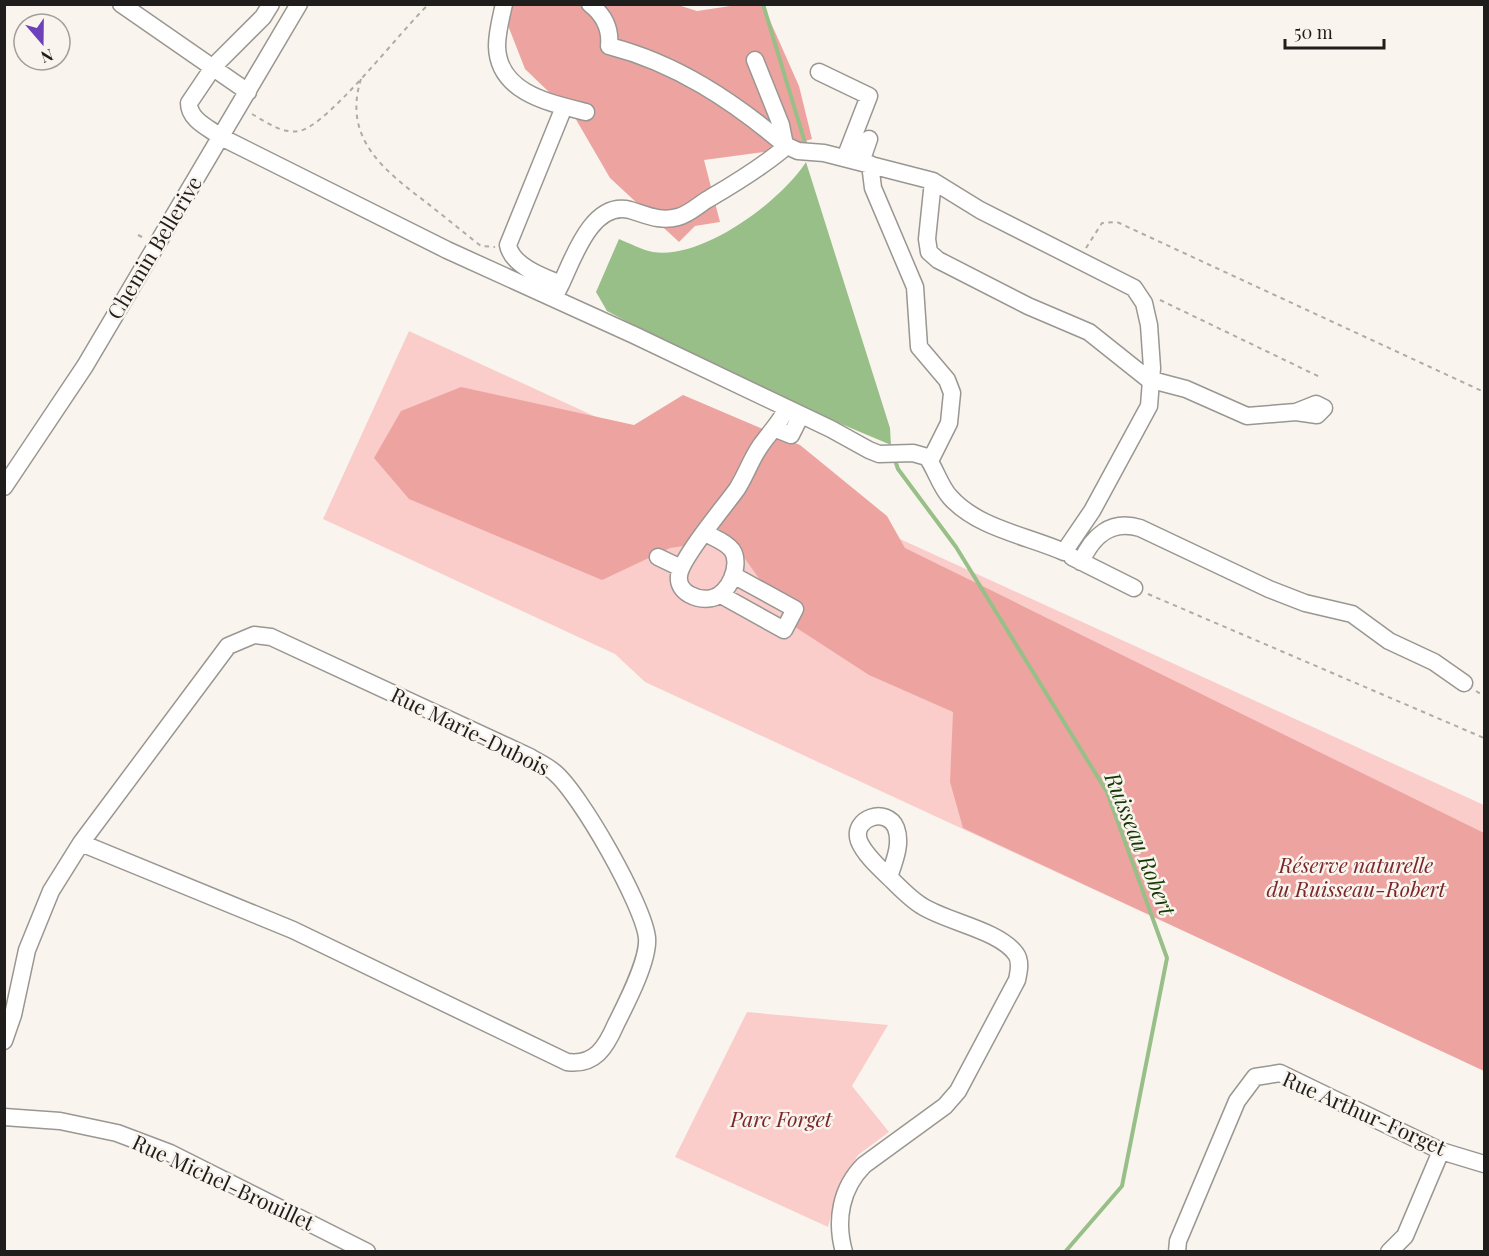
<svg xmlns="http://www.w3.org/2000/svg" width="1489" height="1256" viewBox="0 0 1489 1256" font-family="'Playfair Display',serif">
<rect width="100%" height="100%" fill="#f9f5ee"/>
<path fill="#facdca" d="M409,331L803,512L810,498L1484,805V1070L645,682L615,654L323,519Z
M747,1012L888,1025L852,1086L889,1132L858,1155L837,1193L828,1227L675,1157Z"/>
<path fill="#eda4a1" d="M675,4L697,11L737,5H763L799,86L812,139L772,151L704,160L720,222L695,226L679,242L610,178L574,116L525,69L500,5Z
M461,387L634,425L683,395L800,445L887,516L905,548L1484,833V1071L963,828L950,782L953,712L869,675L792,625L731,539L670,548L602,580L409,499L374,458L401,411Z"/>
<path fill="#98bf88" d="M806,162L890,428L891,445L735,379L607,311L596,292L619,239C629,243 642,250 653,252C703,260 781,201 806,162Z"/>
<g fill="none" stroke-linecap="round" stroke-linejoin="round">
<path stroke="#98bf88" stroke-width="4" d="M763,4L806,146
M894,457L898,469L956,547L1107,792L1167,958L1122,1186L1065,1252"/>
<g stroke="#9a9691" stroke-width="19">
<path id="minor" d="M121,4L248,92
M271,4L263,17L214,66L189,103C189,120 209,128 221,137L447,250L634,335L831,429L869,450L879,454L913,453L927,457C936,470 940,486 950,497C977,528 1028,536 1064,552L1092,511L1149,406L1152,368L1149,325L1144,303L1134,288L980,210L933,181L824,153L798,151L785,145C733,101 676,63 609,46C611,28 604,15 590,4
M504,4C501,18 497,32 497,46C498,93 550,103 586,112
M819,72L869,96L845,158
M861,162L869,139
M870,164L873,188L915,287L919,347L947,380L952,393L949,423L930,461
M933,181L927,239L929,252L938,260L1028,306L1089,332L1148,379L1186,389L1247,416L1296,412L1317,415L1324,408L1316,404L1296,412
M561,284C573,259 592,200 630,210C647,215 660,222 678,217C690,214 699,204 710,198C734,184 760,168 782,150L785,145L781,125L755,60
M557,292L561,284C543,277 512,266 508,245L564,107
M776,429L791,435L801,415
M4,487L85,366L299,4
M705,533C714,538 726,542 732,550C742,564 729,595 712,598C698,601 677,593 679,576C680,559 725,506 737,489C746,475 751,459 761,445C770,432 780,423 787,408
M658,557L681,568
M1072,557L1134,588
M1081,562C1092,537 1110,519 1140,528L1269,589L1305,603L1352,614L1389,641L1434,662L1464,683
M721,595L784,630L795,609L733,575
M4,1041L13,1015L27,950L51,891L81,843L228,646L254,635L271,637L530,757C538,762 547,766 554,772C580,793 644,906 647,938C649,960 626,1004 616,1024C606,1047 595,1066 567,1062L293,930L81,843
M4,1117L60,1121L117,1133L170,1153L367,1252
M844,1252C835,1220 841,1188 864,1165L945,1106L958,1091L1017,980C1019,971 1021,961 1016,954C999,930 947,922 922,906C912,900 903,891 894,882C883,871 865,856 859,841C851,818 887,806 896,828C902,844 894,862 889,877
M1177,1252L1178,1241L1237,1101L1255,1077L1280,1073L1441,1151L1484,1164
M1389,1252L1405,1236L1441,1151"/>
</g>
<path stroke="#afaca7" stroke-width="2" stroke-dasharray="4.5 4.5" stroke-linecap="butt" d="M361,79C342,139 385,171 427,203C445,217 463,232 481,246L495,247
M252,114C266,122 282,134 299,131C327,127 402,29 429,4
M138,235L144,238
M1086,248L1102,223L1117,222L1484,392
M1160,300L1322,378
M1148,594L1484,738
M1476,691L1484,696"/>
<use href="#minor" stroke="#fff" stroke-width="16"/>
</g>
<g text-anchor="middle" stroke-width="5" stroke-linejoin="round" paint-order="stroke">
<g font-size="21" fill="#201e1c" stroke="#f9f5ee">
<text transform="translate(155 248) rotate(-59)" y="7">Chemin Bellerive</text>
<text transform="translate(470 732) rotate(26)" y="7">Rue Marie-Dubois</text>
<text transform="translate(1364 1114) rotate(24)" y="7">Rue Arthur-Forget</text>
<text transform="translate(223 1183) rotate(25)" y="7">Rue Michel-Brouillet</text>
</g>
<g font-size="21" font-style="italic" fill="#7b262a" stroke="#f9f5ee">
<text x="1356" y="873">Réserve naturelle<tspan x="1356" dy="24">du Ruisseau-Robert</tspan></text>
<text x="781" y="1127">Parc Forget</text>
</g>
<g font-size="22" font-style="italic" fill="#133800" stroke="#f9f5ee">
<text transform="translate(1140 844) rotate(68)" y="8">Ruisseau Robert</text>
</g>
</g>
<rect width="1489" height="1256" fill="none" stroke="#201e1c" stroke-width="12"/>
<g transform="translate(42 42) rotate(160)"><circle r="28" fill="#f9f5ee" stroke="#a29f9a" stroke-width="1.5"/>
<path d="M0-4.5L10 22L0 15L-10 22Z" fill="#6c41ba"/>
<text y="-9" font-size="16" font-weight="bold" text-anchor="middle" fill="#201e1c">N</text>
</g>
<path d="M1285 39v9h99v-9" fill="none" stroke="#201e1c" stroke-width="3"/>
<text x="1294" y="39" font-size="18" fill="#201e1c" stroke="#f9f5ee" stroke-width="4.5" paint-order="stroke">50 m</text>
</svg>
